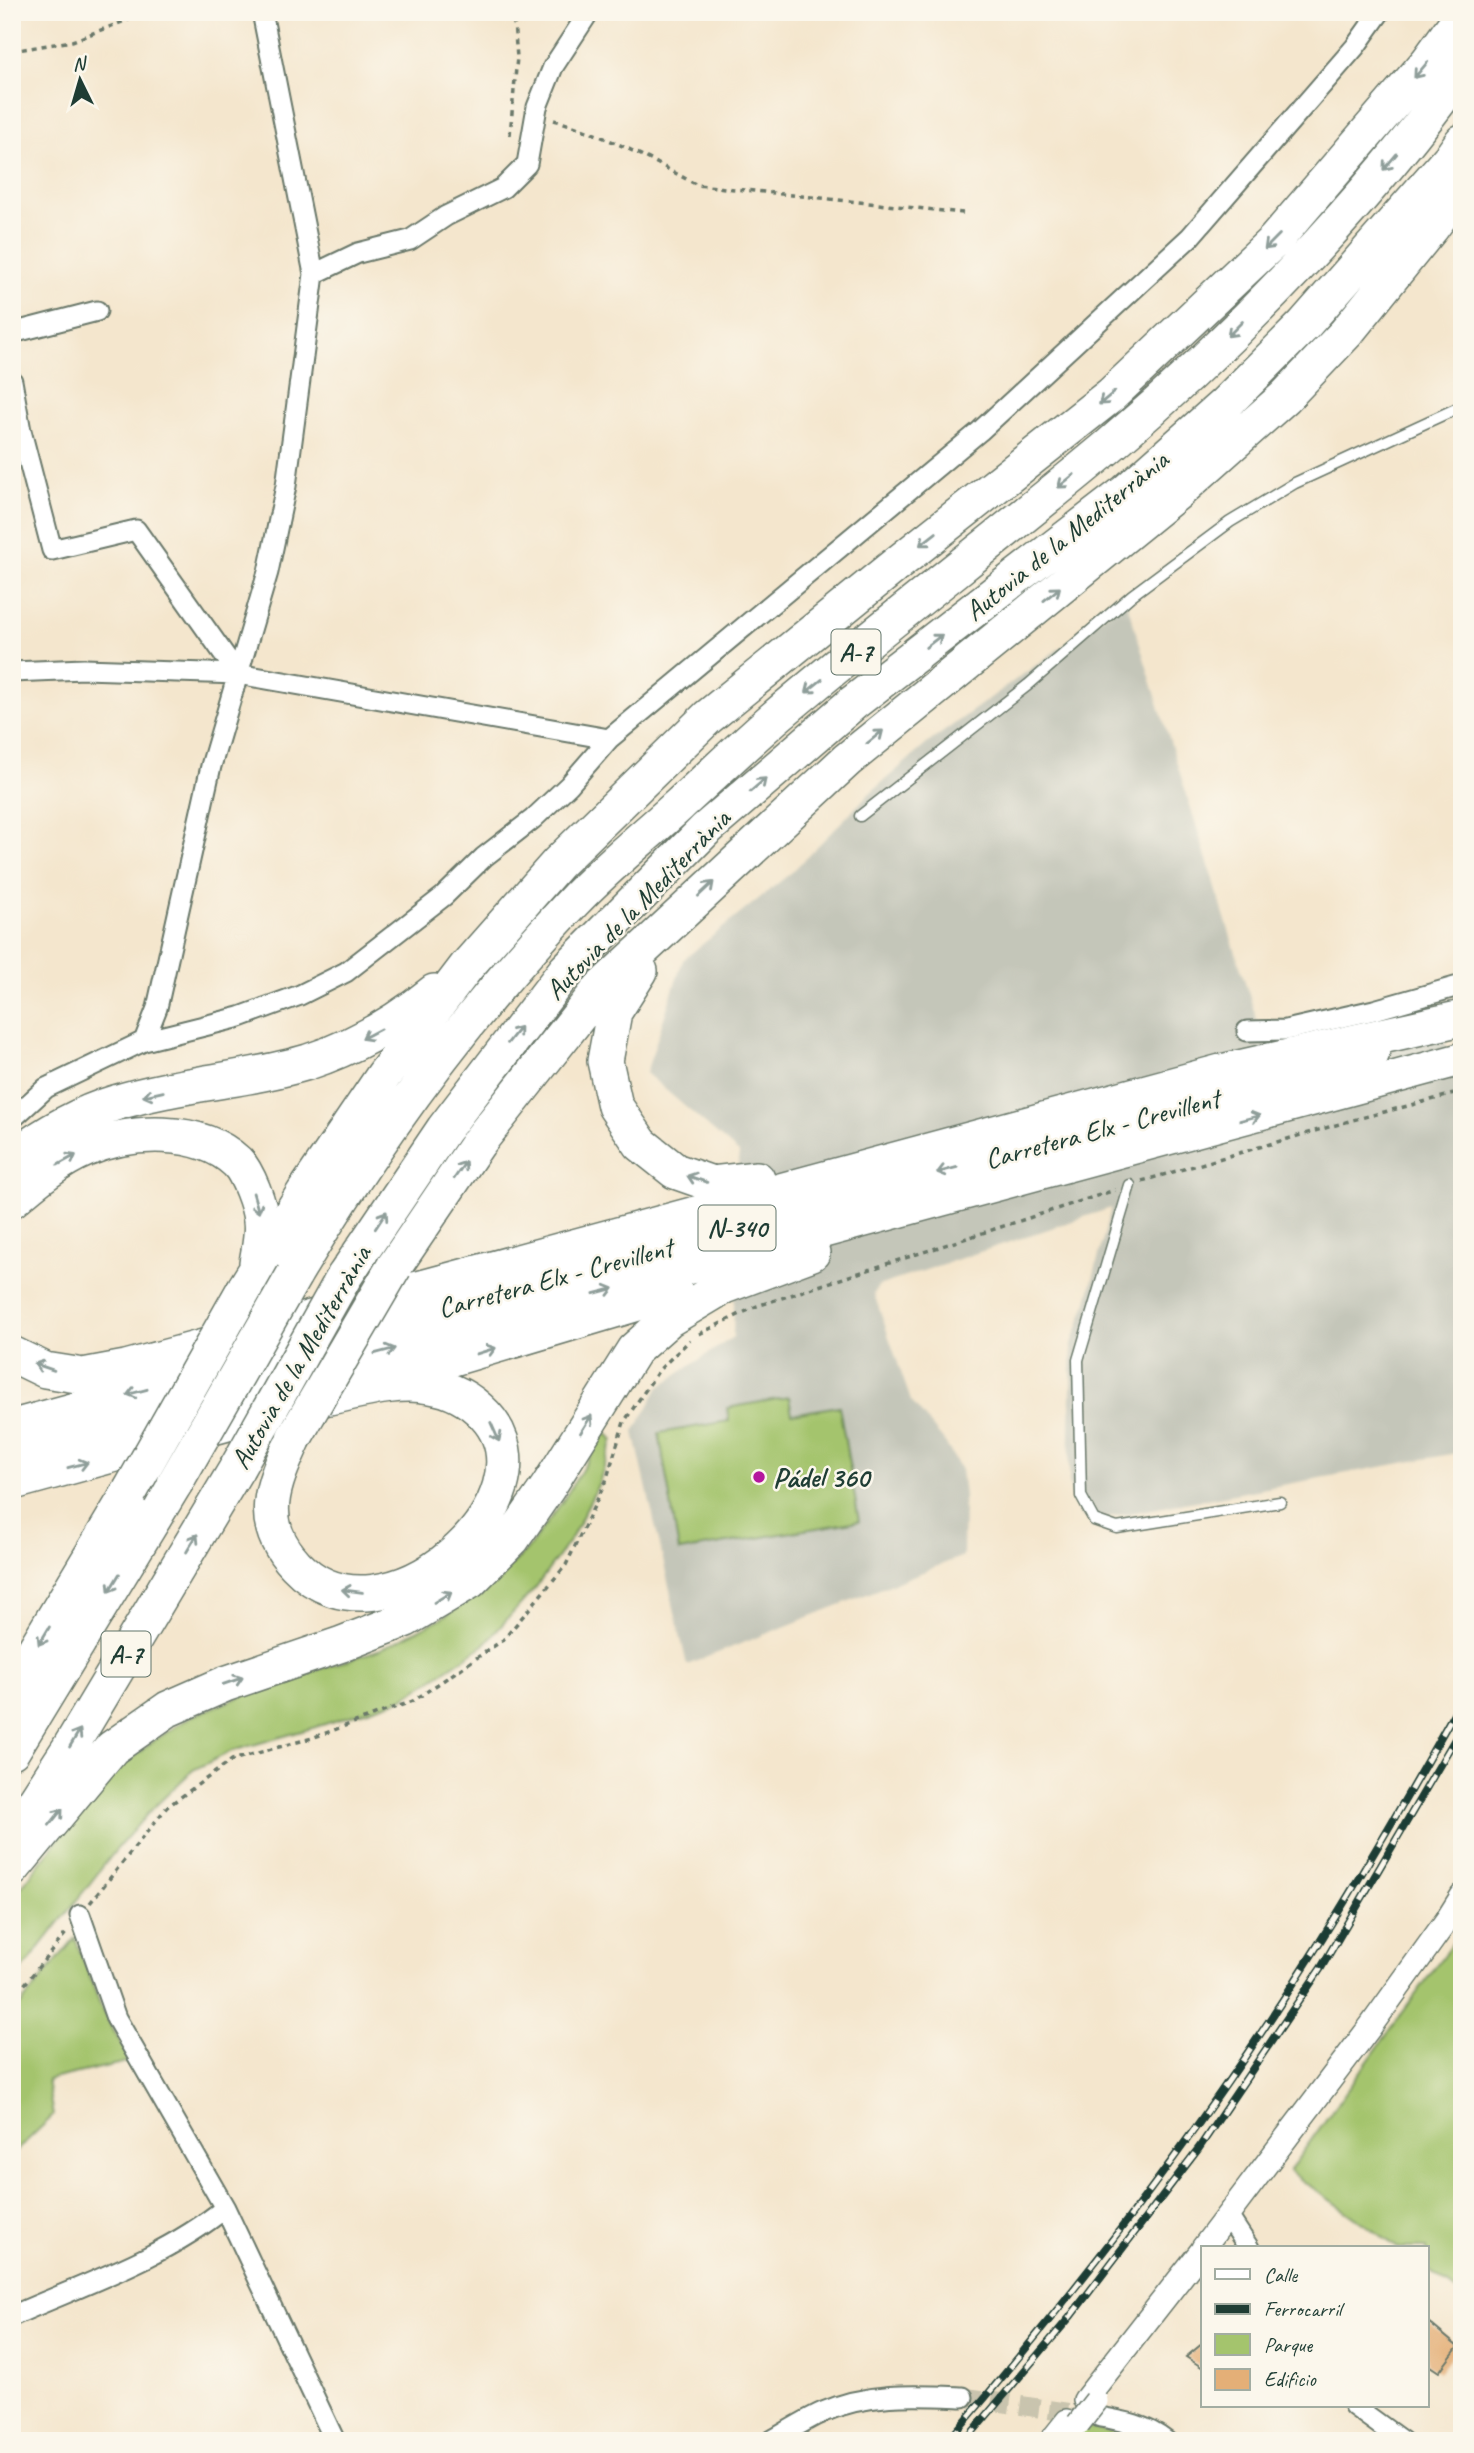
<svg xmlns="http://www.w3.org/2000/svg" width="1474" height="2453" viewBox="0 0 1474 2453" font-family="Caveat,sans-serif">
<rect width="100%" height="100%" fill="#fbf7ec"/>
<filter id="ink" filterUnits="userSpaceOnUse"><feTurbulence type="fractalNoise" baseFrequency=".0143" numOctaves="2"/><feDisplacementMap in="SourceGraphic" scale="14" xChannelSelector="R" yChannelSelector="G"/><feConvolveMatrix kernelMatrix="1 2 1 2 8 2 1 2 1" color-interpolation-filters="sRGB"/></filter>
<filter id="wash" filterUnits="userSpaceOnUse"><feTurbulence type="fractalNoise" baseFrequency=".00686" numOctaves="4" result="noise"/><feDisplacementMap in="SourceGraphic" scale="28" xChannelSelector="R" yChannelSelector="G"/><feGaussianBlur stdDeviation="1.57" result="paint"/><feColorMatrix in="noise" values="0 0 0 0 0 0 0 0 0 0 0 0 0 0 0 0 0 1.4 0 .05"/><feComposite in="paint" operator="in"/></filter>
<g filter="url(#wash)">
<rect width="100%" height="100%" fill="#f4e6cd"/>
<path fill="#c4c6b9" d="M1126,600L1264,1043L1431,1009L1462,1082V1192L1454,1271L1462,1283V1452L1103,1518L1081,1517L1073,1502L1069,1482L1072,1344L1086,1306L1111,1208L878,1286L874,1294L911,1401L944,1441L961,1470L964,1496L963,1556L687,1665L634,1432L659,1387L733,1337L739,1153L646,1073L683,960L792,872L870,793L928,743Z"/>
<path fill="#a4c46d" stroke="#628050" stroke-width="2" d="M789,1397L792,1414L839,1406L859,1521L679,1551L659,1433L729,1421L727,1408Z
M605,1432L613,1439L599,1483L572,1537L536,1587L484,1645L402,1699L316,1727L232,1751L193,1770L149,1812L116,1850L12,1983V1899L82,1809L119,1769L152,1742L192,1716L257,1690L381,1649L438,1620L482,1593L526,1551L562,1502Z
M1462,1930V2295L1427,2269V2248H1398L1289,2171Z
M75,1938L103,2012L131,2061L47,2080L53,2116L12,2155V2015Z
M1085,2426L1134,2436L1141,2441H1072Z"/>
<g id="blocks">
<path fill="#e4af77" d="M1427,2321L1458,2347L1439,2372L1427,2364Z
M1203,2343V2368L1186,2357Z"/>
</g>
</g>
<g filter="url(#ink)">
<use href="#blocks" fill-opacity="0" stroke="#6a786a" stroke-width="2"/>
<g fill="none" stroke-linecap="round" stroke-linejoin="round">
<path stroke="#c9c4ae" stroke-width="19" stroke-dasharray="19 10" stroke-linecap="butt" d="M963,2397L1086,2415"/>
<g stroke="#6a786a" stroke-width="13">
<path id="service" d="M860,816L1028,685L1132,595L1230,522L1295,483L1462,406
M1130,1185L1078,1360L1081,1496L1094,1520L1117,1528L1280,1502"/>
</g>
<g stroke="#6a786a" stroke-width="23">
<path id="minor" d="M262,12L314,274
M589,12L553,67L537,107L527,164L503,188L446,216L410,240L358,253L314,274L286,486L268,572L238,674L609,739L980,431L1190,237L1355,47L1380,12
M12,333L97,311
M12,381L21,431L52,550L136,530L238,674
M12,672L84,669L238,674
M1247,1031L1286,1030L1374,1010L1462,985
M144,1041L240,1017L300,995L346,972L444,896L484,857L533,819L569,785L609,739
M12,1119L46,1088L144,1041L157,1008L211,766L238,674
M80,1915L116,2018L225,2208L335,2441
M1228,2216L1249,2248
M12,2316C84,2284 164,2258 225,2208
M1354,2406L1402,2441
M1100,2417C1124,2421 1146,2425 1166,2441
M771,2441C788,2431 805,2420 823,2412C868,2392 916,2395 963,2397"/>
</g>
<g stroke="#6a786a" stroke-width="26">
<path id="tertiary" d="M1203,2248L1370,2027L1447,1920L1462,1896
M1085,2400L1203,2249
M1051,2441L1067,2421"/>
</g>
<g stroke="#6a786a" stroke-width="35">
<path id="trunk" d="M388,1379L677,1293
M12,1426L1373,1054
M12,1455L515,1315L1462,1059
M12,1484L284,1409"/>
</g>
<g stroke="#6a786a" stroke-width="38">
<path id="motorway" d="M640,971L614,1012L605,1061L615,1106L641,1144L675,1171L712,1184L757,1179
M12,1158C43,1135 78,1114 115,1103C178,1083 245,1081 308,1062C354,1047 397,1022 434,992
M12,1200C35,1180 58,1161 86,1149C131,1130 200,1127 237,1162C248,1173 260,1206 261,1221C263,1234 259,1250 257,1263
M394,1267L478,1143L601,988L847,760L1179,491L1285,397L1346,333L1431,228L1462,186
M294,1275C374,1141 466,1015 573,902C606,867 644,837 679,805C711,776 741,747 773,719C883,625 998,539 1109,446C1236,338 1364,205 1462,70
M344,1277L444,1129L566,970L705,830L853,703L1126,492L1225,404L1304,325L1453,155L1462,142
M245,1288L304,1193L384,1075L467,966L558,863L708,717L898,563L1111,395L1275,240L1428,62L1462,15
M12,1354L45,1370L83,1376L126,1368L1221,1072L1462,1018
M294,1438C273,1484 255,1522 296,1565C383,1658 562,1497 485,1415C470,1399 451,1389 430,1386C396,1379 357,1392 324,1398
M12,1688L129,1493
M12,1751L175,1483
M12,1837L69,1749L237,1468
M12,1869L112,1748L168,1709L225,1684L342,1644L406,1619L470,1581L512,1539L548,1487L634,1350L669,1319L724,1286L812,1253"/>
</g>
<path stroke="#6a786a" stroke-width="3.5" stroke-dasharray="5 5" stroke-linecap="butt" d="M12,51L72,41L149,12
M554,120C604,134 652,160 697,185L963,213
M510,135L517,57L513,12
M1142,1181L1353,1120L1462,1092
M699,1334L757,1306L1115,1190
M90,1903L167,1807L232,1760L312,1738L413,1701L503,1640L566,1565L606,1481L624,1422L659,1370L690,1340
M12,2000L66,1933"/>
<use href="#service" stroke="#fff" stroke-width="10"/>
<use href="#minor" stroke="#fff" stroke-width="19"/>
<use href="#tertiary" stroke="#fff" stroke-width="23"/>
<use href="#trunk" stroke="#fff" stroke-width="32"/>
<use href="#motorway" stroke="#fff" stroke-width="35"/>
<g stroke="#1f3d34" stroke-width="8">
<path id="rail" d="M948,2441C1079,2289 1202,2129 1309,1959C1363,1874 1413,1787 1462,1699
M965,2441L1070,2317L1199,2148L1321,1968L1462,1727"/>
</g>
<use href="#rail" stroke="#fbf7ec" stroke-width="5" stroke-dasharray="16" stroke-linecap="butt"/>
<g stroke="#6a786a" stroke-width="26" stroke-linecap="butt">
<path id="tertiary-bridge" d="M1078,2424L1096,2401"/>
</g>
<g stroke="#6a786a" stroke-width="38" stroke-linecap="butt">
<path id="motorway-bridge" d="M294,1438L394,1267
M237,1468L344,1277
M175,1483L294,1275
M129,1493L245,1288"/>
</g>
<use href="#tertiary-bridge" stroke="#fff" stroke-width="23"/>
<use href="#motorway-bridge" stroke="#fff" stroke-width="35"/>
</g>
<defs><path id="oneway-shaft" d="M-6 0H5M1.5-3L5.5 0L1.5 3" fill="none" stroke-width="1.6" stroke-linecap="round" stroke-linejoin="round" transform="scale(1.75)"/></defs>
<g stroke="#8f9e9a">
<use href="#oneway-shaft" transform="translate(1421 70) rotate(130)"/>
<use href="#oneway-shaft" transform="translate(1390 162) rotate(130)"/>
<use href="#oneway-shaft" transform="translate(1272 242) rotate(135)"/>
<use href="#oneway-shaft" transform="translate(1235 329) rotate(135)"/>
<use href="#oneway-shaft" transform="translate(1107 398) rotate(140)"/>
<use href="#oneway-shaft" transform="translate(1066 481) rotate(141)"/>
<use href="#oneway-shaft" transform="translate(928 539) rotate(142)"/>
<use href="#oneway-shaft" transform="translate(1052 594) rotate(-39)"/>
<use href="#oneway-shaft" transform="translate(934 641) rotate(-38)"/>
<use href="#oneway-shaft" transform="translate(814 686) rotate(141)"/>
<use href="#oneway-shaft" transform="translate(875 737) rotate(-39)"/>
<use href="#oneway-shaft" transform="translate(758 785) rotate(-41)"/>
<use href="#oneway-shaft" transform="translate(706 889) rotate(-43)"/>
<use href="#oneway-shaft" transform="translate(371 1034) rotate(152)"/>
<use href="#oneway-shaft" transform="translate(514 1035) rotate(-52)"/>
<use href="#oneway-shaft" transform="translate(153 1094) rotate(167)"/>
<use href="#oneway-shaft" transform="translate(1250 1118) rotate(-15)"/>
<use href="#oneway-shaft" transform="translate(67 1160) rotate(-29)"/>
<use href="#oneway-shaft" transform="translate(460 1170) rotate(-56)"/>
<use href="#oneway-shaft" transform="translate(947 1170) rotate(165)"/>
<use href="#oneway-shaft" transform="translate(697 1179) rotate(-161)"/>
<use href="#oneway-shaft" transform="translate(256 1203) rotate(74)"/>
<use href="#oneway-shaft" transform="translate(381 1220) rotate(-57)"/>
<use href="#oneway-shaft" transform="translate(604 1291) rotate(-15)"/>
<use href="#oneway-shaft" transform="translate(385 1351) rotate(-15)"/>
<use href="#oneway-shaft" transform="translate(486 1351) rotate(-17)"/>
<use href="#oneway-shaft" transform="translate(44 1367) rotate(-161)"/>
<use href="#oneway-shaft" transform="translate(137 1392) rotate(165)"/>
<use href="#oneway-shaft" transform="translate(586 1424) rotate(-58)"/>
<use href="#oneway-shaft" transform="translate(495 1432) rotate(66)"/>
<use href="#oneway-shaft" transform="translate(78 1465) rotate(-15)"/>
<use href="#oneway-shaft" transform="translate(192 1543) rotate(-59)"/>
<use href="#oneway-shaft" transform="translate(114 1583) rotate(121)"/>
<use href="#oneway-shaft" transform="translate(352 1591) rotate(-172)"/>
<use href="#oneway-shaft" transform="translate(443 1597) rotate(-31)"/>
<use href="#oneway-shaft" transform="translate(44 1636) rotate(121)"/>
<use href="#oneway-shaft" transform="translate(233 1681) rotate(-19)"/>
<use href="#oneway-shaft" transform="translate(75 1738) rotate(-59)"/>
<use href="#oneway-shaft" transform="translate(56 1817) rotate(-51)"/>
</g>
</g>
<circle fill="#b5179e" stroke="#fbf7ec" stroke-width="2.5" cx="759" cy="1477" r="7"/>
<g text-anchor="middle" stroke-width="5" stroke-linejoin="round" paint-order="stroke">
<g fill="#fbf7ec" stroke="#61756b" stroke-width="2">
<rect x="831.5" y="629.5" width="49" height="45" rx="5"/>
<rect x="698.5" y="1205.5" width="77" height="45" rx="5"/>
<rect x="101.5" y="1631.5" width="49" height="45" rx="5"/>
</g>
<g font-size="26" font-weight="bold" fill="#1f3d34">
<text x="856" y="661">A-7</text>
<text x="737" y="1237">N-340</text>
<text x="126" y="1663">A-7</text>
</g>
<g font-size="28" fill="#1f3d34" stroke="#fbf7ec">
<text transform="translate(1066 535) rotate(-39)" y="10">Autovia de la Mediterrània</text>
<text transform="translate(637 904) rotate(-46)" y="10">Autovia de la Mediterrània</text>
<text transform="translate(1102 1128) rotate(-15)" y="10">Carretera Elx - Crevillent</text>
<text transform="translate(555 1277) rotate(-15)" y="10">Carretera Elx - Crevillent</text>
<text transform="translate(300 1357) rotate(-60)" y="10">Autovia de la Mediterrània</text>
</g>
<g font-size="28" font-weight="bold" fill="#1f3d34" stroke="#fbf7ec" text-anchor="start">
<text x="773" y="1487">Pádel 360</text>
</g>
</g>
<rect width="1474" height="2453" fill="none" stroke="#fbf7ec" stroke-width="42"/>
<rect x="1201" y="2246" width="228" height="161" fill="#fbf7ec" stroke="#a3ada2" stroke-width="2"/>
<rect x="1215" y="2269" width="35" height="10" fill="#ffffff" stroke="#a3ada2" stroke-width="2"/>
<text x="1264" y="2282" font-size="21" fill="#1f3d34">Calle</text>
<rect x="1215" y="2304" width="35" height="10" fill="#1f3d34" stroke="#a3ada2" stroke-width="2"/>
<text x="1264" y="2316" font-size="21" fill="#1f3d34">Ferrocarril</text>
<rect x="1215" y="2334" width="35" height="21" fill="#a4c46d" stroke="#a3ada2" stroke-width="2"/>
<text x="1264" y="2352" font-size="21" fill="#1f3d34">Parque</text>
<rect x="1215" y="2369" width="35" height="21" fill="#e4af77" stroke="#a3ada2" stroke-width="2"/>
<text x="1264" y="2386" font-size="21" fill="#1f3d34">Edificio</text>
<g transform="translate(80 80) rotate(355)" stroke="#fbf7ec" stroke-width="5" paint-order="stroke">
<path d="M0-5L12 26L0 18L-12 26Z" fill="#1f3d34"/>
<text y="-10" font-size="19" font-weight="bold" text-anchor="middle" fill="#1f3d34">N</text>
</g>
</svg>
